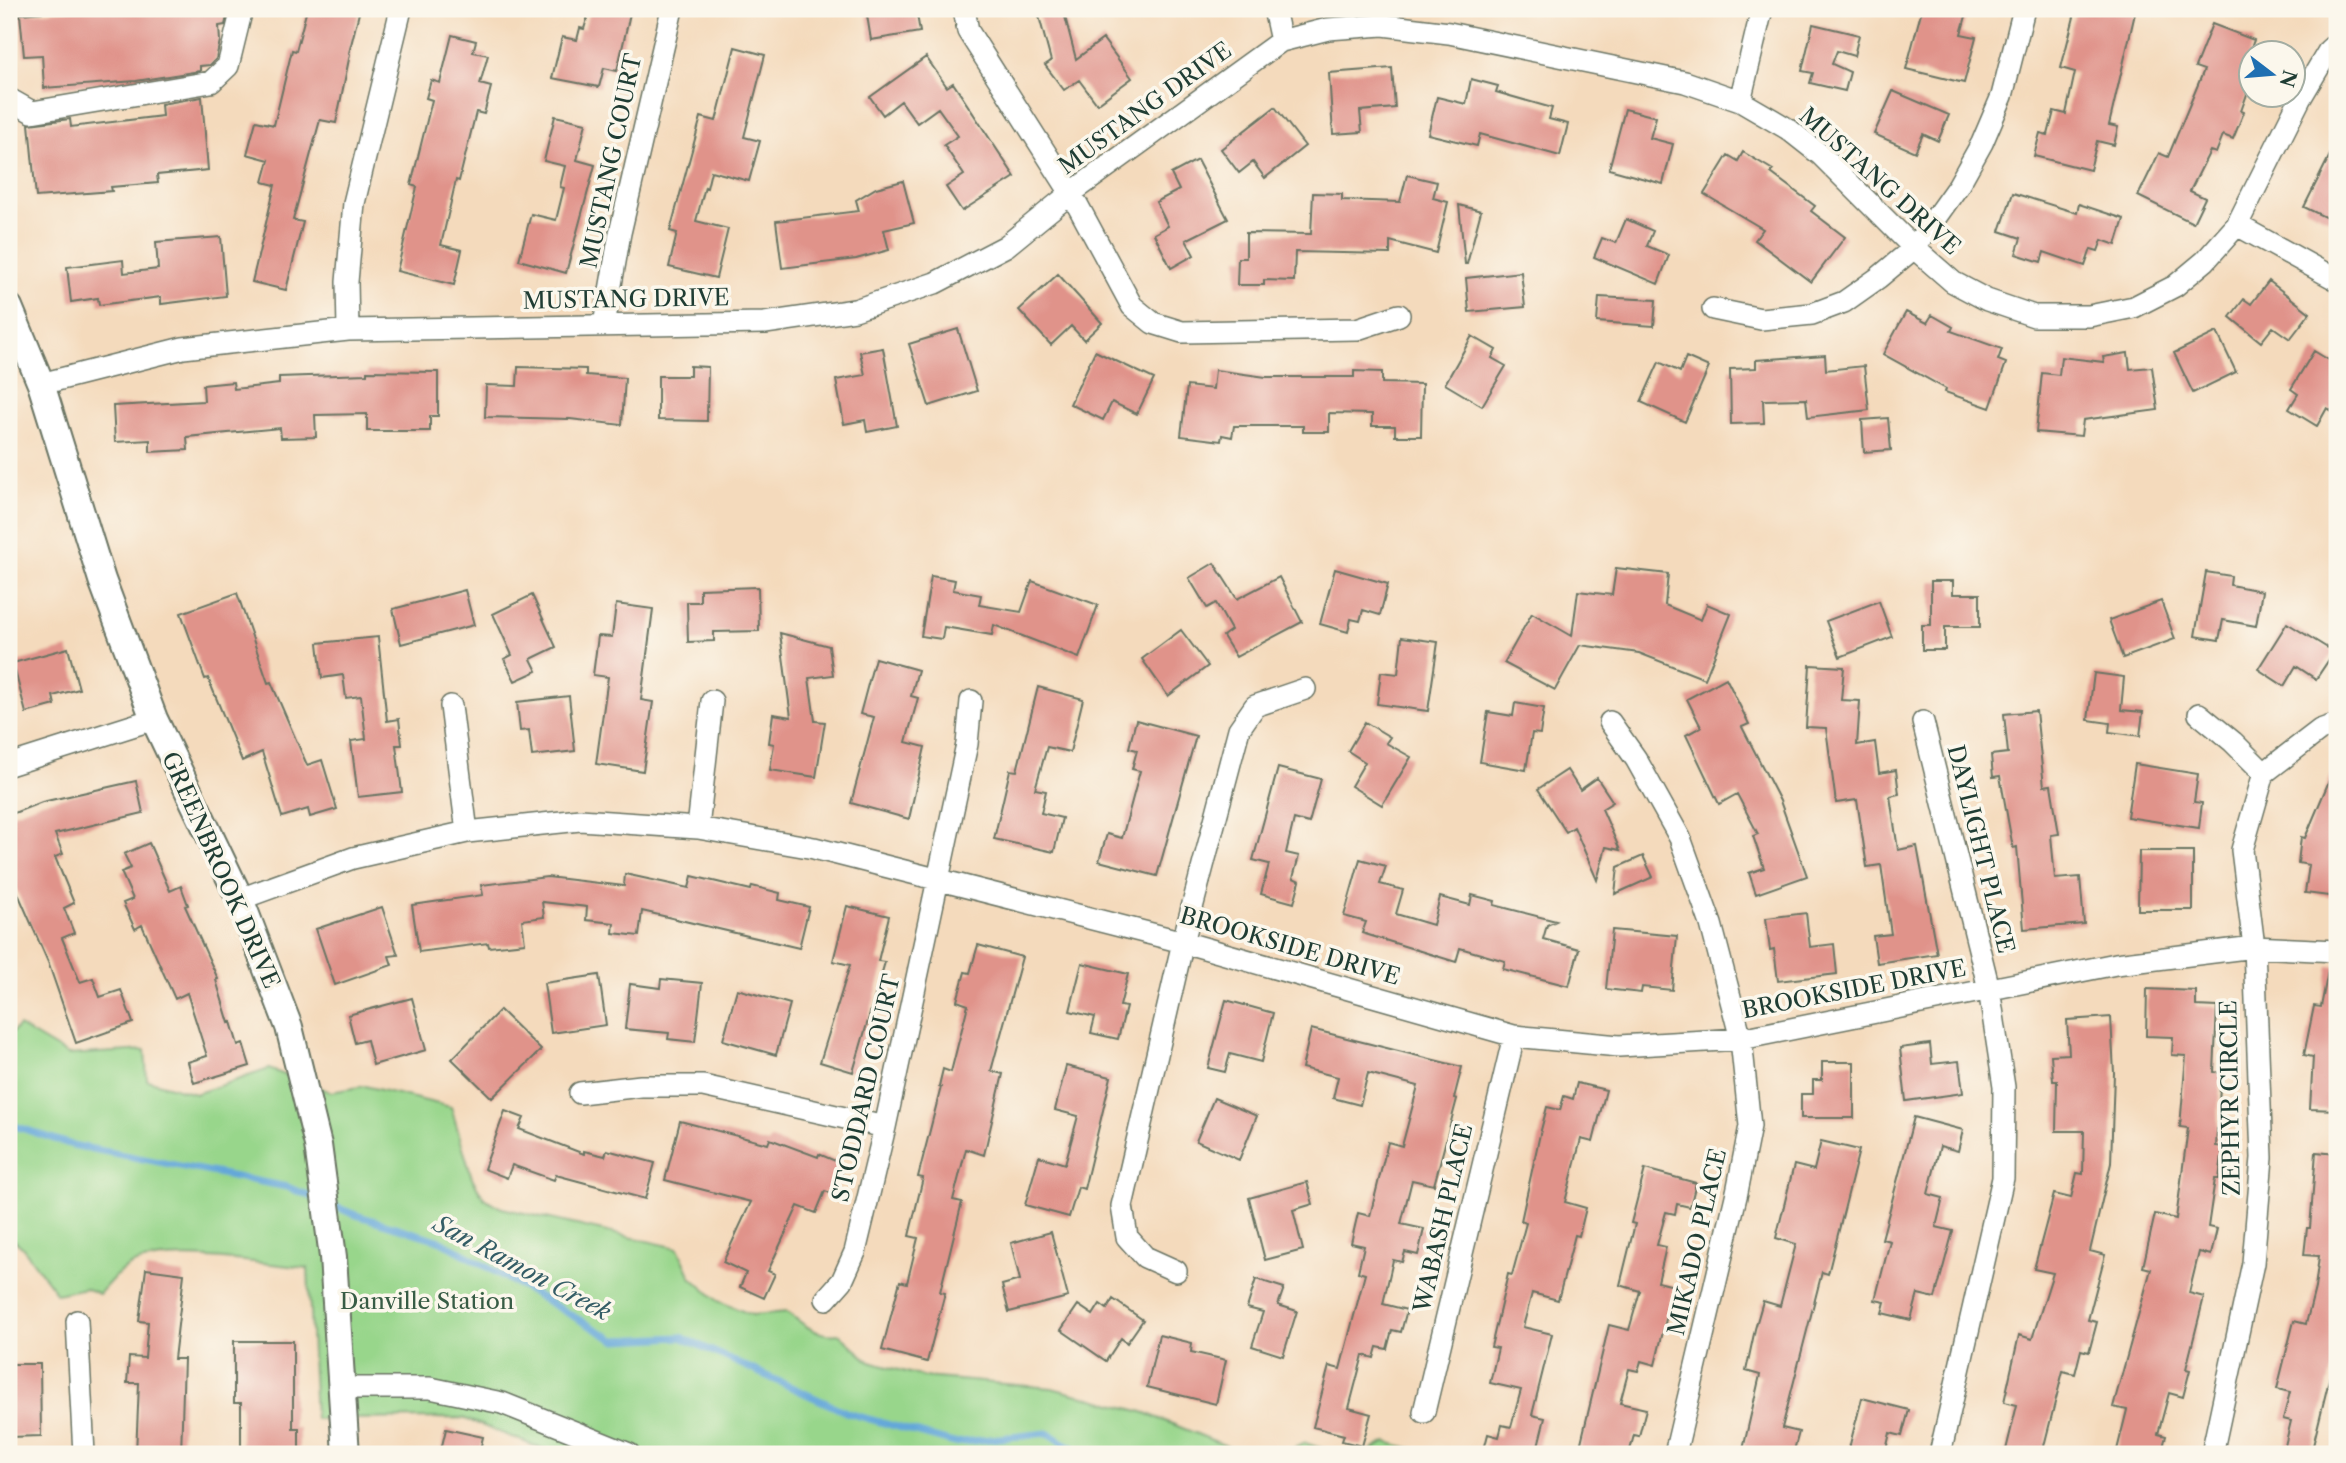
<svg xmlns="http://www.w3.org/2000/svg" width="2346" height="1463" viewBox="0 0 2346 1463" font-family="'Libre Caslon Text',serif">
<rect width="100%" height="100%" fill="#fbf7ec"/>
<filter id="ink" filterUnits="userSpaceOnUse"><feTurbulence type="fractalNoise" baseFrequency=".0143" numOctaves="2"/><feDisplacementMap in="SourceGraphic" scale="14" xChannelSelector="R" yChannelSelector="G"/><feConvolveMatrix kernelMatrix="1 2 1 2 8 2 1 2 1" color-interpolation-filters="sRGB"/></filter>
<filter id="wash" filterUnits="userSpaceOnUse"><feTurbulence type="fractalNoise" baseFrequency=".00686" numOctaves="4" result="noise"/><feDisplacementMap in="SourceGraphic" scale="28" xChannelSelector="R" yChannelSelector="G"/><feGaussianBlur stdDeviation="1.57" result="paint"/><feColorMatrix in="noise" values="0 0 0 0 0 0 0 0 0 0 0 0 0 0 0 0 0 1.4 0 .05"/><feComposite in="paint" operator="in"/></filter>
<g filter="url(#wash)">
<rect width="100%" height="100%" fill="#f4dabc"/>
<path fill="#98d68b" stroke="#5c8a60" stroke-width="2" d="M19,1026L68,1055L145,1050L147,1080L195,1094L269,1069L331,1092L365,1086L451,1107L472,1178L484,1198L502,1208L678,1248L691,1277L718,1301L752,1315L787,1312C804,1325 817,1337 839,1334L870,1362L924,1377L1052,1388L1143,1412L1246,1454H555L463,1418L315,1419L308,1268C262,1264 172,1248 131,1265C118,1271 108,1284 99,1294L85,1288L57,1294L22,1247L9,1236V1035Z
M1386,1442L1431,1454H1364Z
M1305,1443L1339,1454H1281Z"/>
<g fill="none" stroke-linecap="round" stroke-linejoin="round">
<path stroke="#64a7d9" stroke-width="7" d="M9,1124L72,1145L287,1187L320,1200
M331,1205L356,1215L441,1241L615,1340L681,1337L848,1413L954,1443L1047,1433L1077,1450L1089,1454"/>
</g>
<g id="blocks">
<path fill="#e0938a" d="M78,9H229L225,25L219,26L220,41L216,59L210,65L200,66V71L136,81L44,88L42,55L24,56L20,14Z
M307,9H352L351,11L359,13L349,53L350,54L336,123L320,120L293,220L303,222L286,290L252,282L275,185L263,182L269,160L247,154L256,121L274,125L292,50L296,51Z
M590,9H631L617,71L604,68L599,87L552,78L562,37L577,40L580,28L584,29Z
M866,9H916L920,32L871,40Z
M1037,9H1063L1076,59L1103,39L1132,78L1097,104L1079,80L1064,90L1045,65L1051,61Z
M1922,9H1968L1961,34L1976,37L1964,83L1906,69Z
M2076,9H2136L2109,125L2118,127L2114,145L2097,141L2090,170L2034,156L2040,133L2048,135L2054,111L2066,114L2075,72L2061,68Z
M1813,24L1859,35L1854,56L1837,51L1832,64L1850,72L1845,91L1810,83L1813,73L1802,71Z
M2212,24L2254,40L2245,64L2251,67V83L2241,111L2244,112L2233,139L2223,135L2216,153L2210,151L2190,191L2205,198L2193,223L2138,196L2159,153L2168,157L2204,70L2195,67Z
M452,35L476,41L473,52L488,55L480,84L491,87L484,114L476,112L459,181L456,180L441,245L462,250L454,285L397,271L417,187L411,185L432,100L426,98L431,80L440,83Z
M735,47L765,55L744,137L760,141L749,181L711,171L707,188L705,187L696,221L728,229L716,278L669,267L677,233L670,231L701,117L716,121Z
M926,57L947,87L953,83L1015,177L962,211L946,187L964,175L944,145L958,136L938,108L917,123L901,101L883,115L870,97Z
M1392,68L1395,108L1360,111L1362,132L1333,134L1329,73Z
M1471,79L1498,86L1496,92L1552,108L1549,119L1568,124L1560,156L1480,134L1477,146L1428,134L1437,97L1466,104Z
M1893,91L1949,115L1938,141L1923,134L1915,152L1874,134Z
M202,97L208,170L157,175L158,183L111,187L112,191L36,197L29,124L70,119L71,127L162,116L161,104Z
M1275,107L1305,146L1265,178L1253,162L1239,173L1221,149Z
M1625,109L1656,117L1650,138L1673,144L1663,184L1609,169Z
M555,116L586,123L577,160L595,165L566,273L519,260L531,214L556,220L564,188L560,187L565,166L544,161Z
M2337,141V223L2304,207Z
M1743,152L1773,170L1771,173L1815,206L1811,211L1845,237L1811,282L1755,240L1763,229L1704,194L1728,155L1738,161Z
M1197,160L1228,219L1186,240L1194,255L1171,268L1154,234L1168,226L1156,202L1179,190L1171,174Z
M1407,175L1437,182L1433,198L1448,202L1436,253L1390,241V254L1295,252L1294,281L1264,280V285H1237L1238,258H1246V233L1311,234L1313,193L1342,194V200L1400,202Z
M903,181L914,223L884,230L889,250L856,259L782,268L776,221L859,211L856,200L876,188Z
M2013,193L2077,213L2079,204L2124,219L2116,245L2102,240L2098,251L2091,249L2085,266L2044,252L2041,262L2016,254L2021,238L2000,231Z
M1459,205L1481,211L1467,264H1465Z
M1626,219L1653,231L1647,246L1669,255L1658,284L1594,257L1602,238L1616,243Z
M221,237L226,296L161,304V297L99,305L98,298L71,302L67,267L123,260L124,273L158,269L156,242Z
M1521,272L1525,307L1469,312L1466,278Z
M1058,274L1102,323L1084,340L1071,326L1051,345L1019,310Z
M2269,281L2310,313L2290,339L2273,327L2261,342L2230,317L2244,299L2251,304Z
M1599,297L1656,300L1654,326L1597,322Z
M1906,312L1927,323L1932,315L1953,327L1951,331L2002,349L1998,360L2006,363L1990,408L1945,392L1946,389L1883,354Z
M958,329L977,391L929,406L909,344Z
M2217,332L2236,372L2193,393L2174,353Z
M1472,336L1496,350L1492,358L1506,366L1482,406L1445,384Z
M883,348L897,426L867,432L865,420L844,424L836,380L865,375L860,352Z
M1095,351L1154,379L1137,414L1112,402L1103,420L1070,404Z
M2314,351L2337,365V414L2327,408L2317,426L2289,409L2298,394L2291,389Z
M2128,353L2130,369L2152,367L2158,410L2083,420L2081,436L2036,432L2042,373L2059,375L2061,357L2104,362L2103,357Z
M1825,355L1826,370L1864,366L1869,410L1808,417L1806,399L1763,400L1764,423L1731,424L1730,369L1756,368V360Z
M1686,357L1709,367L1685,422L1641,402L1659,362L1680,372Z
M690,366L708,367L707,421L658,420V376H690Z
M518,367L586,369V375L625,378L622,425L570,419L485,417L486,385L517,386Z
M1215,370L1266,377H1354V371L1382,372V383L1422,384L1421,436H1395V426H1372V414L1329,413V432H1303V426H1234L1232,437L1222,435L1221,441L1181,436L1187,386L1213,389Z
M367,371L438,372V416H430V431H367V414L315,415L316,437L281,438L280,428L187,437L188,450L150,452V440L115,442L113,406L204,401L203,385L233,382L234,389L279,384V377L367,374Z
M1888,418L1891,450L1864,452L1862,420Z
M1214,563L1237,599L1279,577L1302,622L1236,657L1223,636L1231,630L1216,603L1207,608L1189,578Z
M1616,568L1668,574L1665,605L1701,620L1707,604L1731,614L1705,679L1639,653L1580,645L1555,690L1504,663L1532,613L1572,636L1578,591L1612,595Z
M1335,569L1388,584L1380,615L1363,610L1360,621L1351,619L1348,632L1320,624Z
M2206,572L2231,576L2230,585L2262,591L2256,626L2223,620L2219,640L2195,636Z
M931,576L955,580L953,590L981,595L979,605L1021,612L1032,581L1098,605L1079,658L994,625L992,635L944,627L942,639L921,636Z
M1931,581H1953V594H1980V627H1945V650H1922V625H1931Z
M758,587L759,631L714,632V641L688,642L687,602H700V589Z
M465,590L474,625L401,644L393,609Z
M237,593L268,683L271,682L307,765L322,760L337,809L310,817L308,809L282,817L262,752L242,761L208,678L205,679L181,613Z
M532,595L556,647L531,659L537,671L515,681L504,659L512,655L493,614Z
M1879,601L1892,637L1840,657L1826,621Z
M2161,601L2175,639L2123,658L2109,620Z
M616,604L653,609L641,700L653,702L643,771L596,764L608,677L593,675L598,636L612,637Z
M2287,623L2334,652L2316,679L2296,666L2284,686L2258,669Z
M1181,630L1208,666L1168,696L1142,659Z
M780,633L829,646L833,675L809,678L815,721L825,722L816,777L770,770L774,744L769,743L773,714L791,717Z
M378,637L387,721L399,719L402,745H396L402,792L358,797L351,741L366,739L361,696L346,698L343,675L322,678L318,643Z
M1402,637L1438,642L1428,711L1377,704L1381,672L1398,674Z
M68,648L79,689L53,696L55,705L26,713L13,663Z
M875,658L918,670L911,696L918,698L906,742L925,747L909,819L851,803L874,717L860,714Z
M1810,665L1844,667L1841,700L1860,701L1857,745L1875,742L1879,773L1896,770L1899,794L1890,796L1898,850L1917,846L1937,954L1877,963L1873,936L1891,934L1881,865L1867,867L1857,800L1836,803L1826,728L1806,727Z
M2094,673L2124,677L2121,710L2143,712L2140,736L2109,732L2110,723L2088,720Z
M1726,678L1749,724L1742,727L1780,801L1807,876L1756,894L1749,873L1764,868L1753,836L1758,834L1737,794L1719,804L1686,735L1701,727L1687,699Z
M1038,687L1083,699L1070,752L1047,747L1035,789L1046,791L1041,813L1062,818L1054,852L994,839L1010,770L1017,771Z
M569,696L575,751L532,756L529,730L520,731L517,702Z
M1515,703L1544,708L1540,734L1532,733L1526,770L1480,762L1488,712L1513,716Z
M2036,711L2044,786L2051,785L2059,834L2051,835L2055,879L2080,877L2084,924L2024,929L2017,847L2013,848L2000,776L1993,777L1991,755L2008,753L2004,714Z
M1136,720L1196,736L1157,876L1099,861L1107,834L1122,838L1140,771L1132,769L1137,750L1129,748Z
M1365,722L1390,737L1386,743L1411,757L1382,805L1351,786L1365,762L1348,751Z
M2337,762V897L2305,893L2309,865L2298,863L2301,837L2305,838Z
M2135,764L2198,774L2194,802L2202,803L2199,828L2127,817Z
M1278,768L1321,779L1309,823L1294,819L1286,853L1299,856L1293,878L1300,881L1294,903L1261,894L1269,864L1253,860Z
M1567,770L1580,790L1597,778L1613,802L1602,809L1620,850L1606,847L1597,880L1574,827L1566,832L1538,789Z
M136,781L143,813L55,834L63,854L55,857L74,903L64,908L74,933L62,938L80,982L93,978L100,997L121,990L133,1023L76,1043L48,962L9,873V815L42,802Z
M149,843L170,891L181,886L188,905L185,906L218,979L216,980L229,1023L231,1022L238,1045L243,1043L250,1066L194,1083L188,1062L207,1056L187,993L175,999L142,925L135,929L123,903L133,899L121,872L131,868L124,854Z
M2139,851H2193V910H2138Z
M1643,856L1653,877L1615,894L1618,867Z
M1360,859L1386,866L1380,884L1403,890L1396,914L1433,925L1440,897L1470,905L1472,895L1495,901L1494,905L1556,921L1547,925L1543,939L1579,949L1569,986L1503,969L1505,961L1460,948L1456,962L1362,933L1366,922L1344,916Z
M625,874L689,888L692,876L751,890L752,886L780,893L779,900L809,907L799,948L642,911L639,936L613,933L614,923L586,920L587,907L542,902L544,917L522,920L525,943L489,947L488,943L419,952L412,905L483,895L481,885L547,877L624,886Z
M847,906L889,916L878,961L885,962L853,1072L820,1062L850,965L833,961Z
M382,907L398,955L389,956L392,965L335,985L316,929Z
M1806,913L1810,947L1834,944L1837,974L1778,981L1774,949L1770,950L1766,918Z
M1612,930L1677,936L1672,990L1642,987L1641,993L1606,989Z
M978,945L1022,957L991,1071L1003,1074L984,1155L966,1149L953,1200L962,1202L940,1292L945,1293L927,1362L882,1350L900,1281L907,1283L918,1238L909,1236L923,1178L918,1177L941,1087L939,1086L943,1069L951,1072L968,1005L957,1001L965,972L970,973Z
M1082,963L1128,974L1120,1006L1126,1007L1118,1039L1091,1033L1095,1017L1070,1011Z
M2329,966L2337,967V1110L2310,1109L2313,1057L2304,1055L2314,1006L2321,1007Z
M599,975L606,1025L551,1033L544,983Z
M661,979L702,983L695,1042L668,1039L669,1033L625,1029L630,984L660,988Z
M737,989L790,1004L776,1055L723,1040Z
M2147,989L2196,991V1006L2217,1007L2214,1072L2221,1073L2216,1146L2223,1147L2219,1179H2215L2208,1227L2217,1229L2211,1255L2199,1252L2189,1293L2204,1297L2186,1369L2190,1370L2183,1397L2169,1393L2158,1434L2166,1436L2161,1454H2116L2127,1410L2113,1407L2151,1269L2143,1267L2155,1214L2176,1219L2188,1128L2180,1127L2186,1056L2172,1055L2173,1037L2146,1036Z
M412,998L426,1050L373,1065L367,1040L355,1043L348,1015Z
M1226,1000L1273,1013L1261,1062L1230,1054L1225,1072L1208,1068Z
M500,1010L541,1050L492,1098L452,1059Z
M2111,1017L2114,1073L2111,1163L2090,1251L2105,1255L2088,1320L2097,1322L2089,1352L2081,1350L2075,1374L2063,1371L2042,1454H2005L2017,1405L2004,1402L2019,1335L2032,1339L2053,1273L2034,1269L2054,1194L2071,1198L2077,1173L2083,1174L2084,1131H2056L2057,1081H2053L2051,1055L2069,1054L2067,1020Z
M1311,1029L1462,1067L1454,1098L1457,1099L1434,1185L1412,1180L1401,1224L1424,1229L1418,1255L1405,1252L1402,1262L1393,1260L1383,1304L1407,1310L1401,1332L1392,1330L1387,1349L1377,1347L1374,1358L1363,1355L1349,1408L1371,1414L1362,1446L1342,1441L1344,1435L1313,1427L1329,1366L1340,1369L1365,1274L1358,1272L1364,1246L1351,1243L1358,1213L1370,1216L1388,1142L1402,1146L1418,1086L1368,1073L1360,1105L1333,1098L1338,1077L1302,1068Z
M1930,1044L1932,1064L1959,1061L1963,1093L1906,1101L1900,1048Z
M1822,1062H1854V1118H1801V1094H1813V1080H1822Z
M1066,1066L1111,1077L1084,1189L1078,1187L1069,1217L1025,1205L1039,1156L1065,1164L1078,1116L1055,1110Z
M1577,1083L1606,1090L1593,1142L1581,1139L1565,1202L1586,1208L1579,1236L1575,1235L1558,1300L1532,1293L1523,1327L1552,1334L1532,1415L1545,1418L1538,1446L1544,1447L1543,1454H1483L1488,1434L1499,1437L1502,1425L1511,1427L1521,1390L1490,1383L1498,1348L1491,1347L1508,1274L1512,1275L1526,1223L1521,1221L1540,1134L1547,1107L1560,1110L1564,1096L1573,1099Z
M1214,1098L1257,1116L1239,1160L1196,1141Z
M505,1111L524,1118L519,1129L584,1154V1151L605,1156L607,1150L655,1163L645,1199L556,1175L554,1180L512,1165L507,1178L484,1169Z
M1914,1117L1963,1130L1958,1151L1940,1146L1928,1194L1943,1198L1936,1227L1953,1231L1935,1298L1918,1294L1911,1320L1882,1313L1885,1302L1875,1300L1890,1241L1882,1239Z
M680,1121L768,1144L770,1139L818,1157L819,1154L845,1165L833,1194L825,1191L816,1213L798,1206L768,1271L775,1274L764,1298L740,1287L746,1273L723,1262L751,1202L665,1180Z
M1821,1141L1859,1150L1828,1274L1822,1272L1782,1428L1799,1432L1793,1454H1742L1760,1375L1746,1371L1755,1329L1763,1301L1780,1306L1796,1244L1776,1238L1794,1165L1814,1170Z
M2316,1152L2337,1154V1347L2311,1454H2283L2291,1421L2283,1419L2290,1392L2277,1389L2294,1321L2306,1324L2315,1288L2319,1256L2304,1255L2307,1228H2310Z
M1645,1169L1696,1183L1690,1207L1677,1204L1675,1214L1666,1212L1657,1245L1666,1247L1658,1282L1674,1286L1655,1365L1641,1361L1638,1371L1629,1369L1620,1403L1646,1409L1639,1436L1634,1435L1629,1454H1592L1579,1451L1609,1325L1629,1330L1640,1291L1620,1285L1635,1224L1631,1223Z
M1307,1182L1313,1204L1293,1210L1303,1250L1265,1260L1249,1198Z
M1051,1232L1068,1297L1009,1312L1002,1285L1020,1280L1011,1243Z
M146,1269L184,1274L174,1359H184L181,1454H136L139,1383H127L129,1357L145,1358L148,1322L139,1321Z
M1256,1279L1284,1288L1278,1305L1297,1311L1283,1356L1252,1346L1263,1312L1247,1308Z
M1113,1299L1143,1320L1127,1343L1121,1338L1106,1361L1061,1330L1078,1305L1093,1315L1100,1304L1107,1309Z
M1159,1335L1192,1343L1191,1352L1226,1360L1216,1404L1147,1387Z
M234,1341H293V1428H299V1454H241V1403H234Z
M9,1364H40L41,1436L9,1437Z
M1862,1398L1909,1410L1902,1436L1890,1433L1885,1454H1857L1848,1452Z
M446,1429L483,1437L479,1454H440Z"/>
</g>
</g>
<g filter="url(#ink)">
<use href="#blocks" fill-opacity="0" stroke="#6a7464" stroke-width="2"/>
<g fill="none" stroke-linecap="round" stroke-linejoin="round">
<g stroke="#6a7464" stroke-width="24">
<path id="minor" d="M964,9L968,31L1071,193L1132,306L1153,323L1182,332L1357,329L1399,315
M1274,9L1281,41
M9,99L32,112L211,82L228,66L242,9
M1740,101L1762,9
M2237,225L2337,280
M1713,309L1761,319L1812,314L1844,302L1878,278L1914,248L1958,186L1982,143L2002,96L2024,9
M604,325L620,233L672,9
M348,330L347,282L354,203L401,9
M41,384L183,348L348,330L765,323L855,310L935,283L1006,246L1071,193L1281,41L1328,29L1383,25L1449,33L1685,82L1740,101L1788,129L1821,155L1914,248L1953,282L1987,300L2034,316H2089L2134,307L2175,286L2205,261L2237,225L2300,99L2329,50L2337,43
M451,706L467,832
M2199,714L2233,742L2264,773
M1610,722L1636,759L1680,838L1711,924L1741,1039L1750,1126L1737,1192L1675,1454
M1923,722L1989,989L2004,1087L2003,1178L1940,1454
M9,765L154,719
M698,828L712,701
M240,899L353,858L467,832L580,820L698,828L814,848L1183,942L1514,1036L1619,1046L1741,1039L2116,964L2254,947L2337,951
M580,1093L641,1086H703L885,1127
M1176,1271L1145,1257L1127,1237L1122,1206L1183,942L1239,729L1255,706L1305,689
M826,1299L842,1281L855,1252L885,1127L967,744L971,701
M77,1321L84,1454
M343,1388H430L502,1403L629,1454
M1424,1412L1514,1036
M2212,1454L2253,1263L2262,1158L2254,947L2242,850L2264,773L2320,730L2337,724"/>
</g>
<g stroke="#6a7464" stroke-width="30">
<path id="tertiary" d="M9,307L41,384L102,580L154,719L240,899L289,1027L318,1145L333,1257L346,1454"/>
</g>
<use href="#minor" stroke="#fff" stroke-width="21"/>
<use href="#tertiary" stroke="#fff" stroke-width="26"/>
</g>
</g>
<g text-anchor="middle" stroke-width="7" stroke-linejoin="round" paint-order="stroke">
<g font-size="23" fill="#1f3d34" stroke="#fbf7ec">
<text transform="translate(1145 108) rotate(-36)" y="8">MUSTANG DRIVE</text>
<text transform="translate(611 161) rotate(-78)" y="8">MUSTANG COURT</text>
<text transform="translate(1880 181) rotate(42)" y="8">MUSTANG DRIVE</text>
<text transform="translate(626 299) rotate(-1)" y="8">MUSTANG DRIVE</text>
<text transform="translate(1981 849) rotate(76)" y="8">DAYLIGHT PLACE</text>
<text transform="translate(221 870) rotate(66)" y="8">GREENBROOK DRIVE</text>
<text transform="translate(1290 946) rotate(16)" y="8">BROOKSIDE DRIVE</text>
<text transform="translate(1854 989) rotate(-11)" y="8">BROOKSIDE DRIVE</text>
<text transform="translate(866 1088) rotate(-77)" y="8">STODDARD COURT</text>
<text transform="translate(2230 1098) rotate(-91)" y="8">ZEPHYR CIRCLE</text>
<text transform="translate(1443 1218) rotate(-77)" y="8">WABASH PLACE</text>
<text transform="translate(1697 1242) rotate(-77)" y="8">MIKADO PLACE</text>
</g>
<g font-size="23" fill="#375c45" stroke="#fbf7ec">
<text x="427" y="1309">Danville Station</text>
</g>
<g font-size="24" font-style="italic" fill="#345d66" stroke="#fbf7ec">
<text transform="translate(522 1268) rotate(28)" y="8">San Ramon Creek</text>
</g>
</g>
<rect width="2346" height="1463" fill="none" stroke="#fbf7ec" stroke-width="35"/>
<g transform="translate(2272 74) rotate(106)"><circle r="33" fill="#fbf7ec" stroke="#a3ada2" stroke-width="2"/>
<path d="M0-5L12 26L0 18L-12 26Z" fill="#1f6fb2"/>
<text y="-10" font-size="19" font-weight="bold" text-anchor="middle" fill="#1f3d34">N</text>
</g>
</svg>
